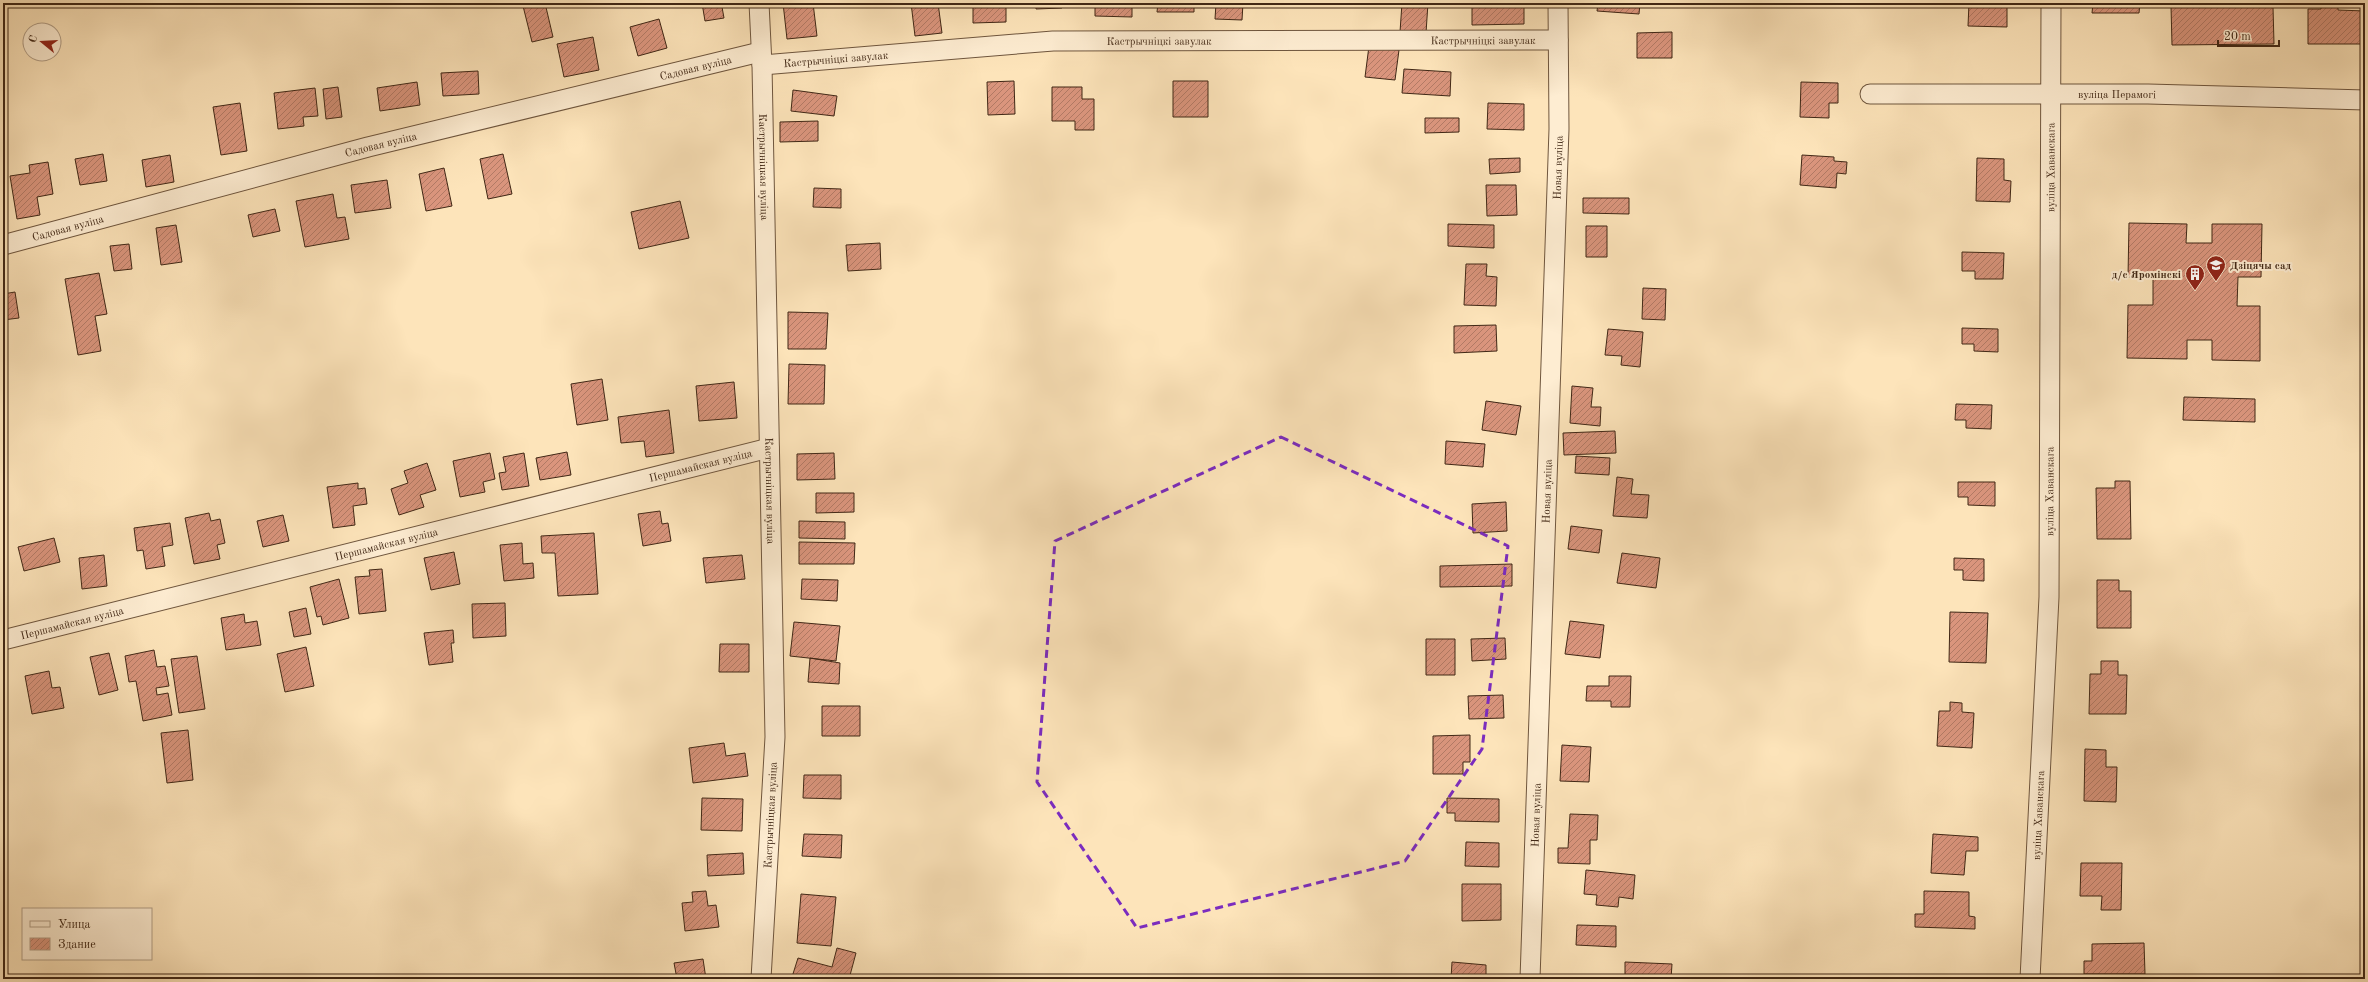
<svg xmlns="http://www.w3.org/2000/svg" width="2368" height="982" viewBox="0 0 2368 982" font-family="'Old Standard TT',serif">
<defs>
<pattern id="building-hatch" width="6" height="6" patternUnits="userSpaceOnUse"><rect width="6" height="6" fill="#da957d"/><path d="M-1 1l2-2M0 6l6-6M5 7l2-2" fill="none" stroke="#b27a65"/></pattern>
</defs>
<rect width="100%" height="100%" fill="#fde4ba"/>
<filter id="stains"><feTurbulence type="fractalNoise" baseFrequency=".005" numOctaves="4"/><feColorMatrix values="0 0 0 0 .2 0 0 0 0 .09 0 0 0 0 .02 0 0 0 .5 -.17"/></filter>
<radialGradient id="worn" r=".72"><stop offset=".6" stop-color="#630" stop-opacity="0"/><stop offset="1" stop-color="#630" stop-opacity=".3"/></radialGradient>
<path fill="url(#building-hatch)" stroke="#402715" d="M538,3H545L553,37L532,42L523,6Z
M702,3H734V5L722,7L724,18L705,21Z
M783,3H813L817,36L787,39Z
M911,3H938L942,33L915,36Z
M973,3H1006V22L973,23Z
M1036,3H1061L1062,8L1036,9Z
M1095,3H1132V17L1095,16Z
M1158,3H1194V12H1157Z
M1216,3H1243L1242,20L1215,19Z
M1402,3H1428L1426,33L1400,32Z
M1472,3H1524V24L1472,25Z
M1598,3H1640L1639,14L1597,11Z
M1969,3L2007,5V27L1968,26Z
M2093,3H2140L2139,13H2092Z
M2188,3H2207V7L2241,6V3H2257V7H2273L2274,44L2172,45L2171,6L2188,5Z
M2321,5H2338V10L2365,11V44H2308V9H2321Z
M659,19L667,48L638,56L630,27Z
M1672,32V58H1637V33Z
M593,37L599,70L564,77L557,44Z
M1369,46L1399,50L1395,80L1365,77Z
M1404,69L1451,72L1450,96L1402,93Z
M478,71L479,94L443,96L441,73Z
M1014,81L1015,114L988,115L987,82Z
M1173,81H1208V117H1173Z
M417,82L420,105L380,111L377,88Z
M1801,82L1838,83V103H1829V118L1800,117Z
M338,87L342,117L326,119L323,89Z
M1052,87H1082V99H1094V130H1075V121H1052Z
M315,88L318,116L303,117L304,126L278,129L274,93Z
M793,90L837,96L834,116L791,111Z
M240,103L247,151L221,155L213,107Z
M1488,103L1524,104V130L1487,129Z
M1425,118H1459V132L1425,133Z
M818,121V141L780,142V122Z
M103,154L107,181L80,185L75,159Z
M503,154L512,194L488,199L480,159Z
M170,155L174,182L146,187L142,160Z
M1802,155L1834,157V161L1847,162L1846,174L1837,173L1836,188L1800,185Z
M1520,158V172L1490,174L1489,159Z
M1977,158L2004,159V180L2011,181L2010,202L1976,201Z
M48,162L53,194L37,197L40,215L17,219L10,176L30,173L29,165Z
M444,168L452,206L426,211L419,174Z
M387,180L391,208L355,213L351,185Z
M1486,185H1516L1517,215L1487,216Z
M814,188L841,189V208L813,207Z
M333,194L337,218L345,217L349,239L305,247L296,201Z
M1583,198H1629V214L1583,213Z
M680,201L689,238L639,249L631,212Z
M275,209L280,231L253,237L248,215Z
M2129,223L2187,224L2186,243H2212V224H2262L2261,277H2238L2237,306H2260V361L2212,360V340H2187V359L2127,358L2128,305H2153V277H2128Z
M1448,224L1494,225V248L1448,246Z
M176,225L182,262L161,265L156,228Z
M1586,226H1607V257H1586Z
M880,243L881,269L848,271L846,245Z
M129,244L132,269L114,271L110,246Z
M1962,252L2004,253L2003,279H1975V271H1962Z
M1466,264H1487L1486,276L1497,277L1496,306L1464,305Z
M99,273L107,314L95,316L101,351L78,355L65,279Z
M1643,288L1666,289L1665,320L1642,319Z
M15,292L19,318L3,320V294Z
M788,312L828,313L826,349H788Z
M1496,325L1497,351L1454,353V326Z
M1962,328L1998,329V352L1974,351V344H1962Z
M1608,329L1643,332L1640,367L1621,365L1622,356L1605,355Z
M789,364L825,365L824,404H788Z
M602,379L608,420L577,425L571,384Z
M734,382L737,418L699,421L696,386Z
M1572,386L1593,388L1591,407H1601L1600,426L1570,423Z
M2184,397L2255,399V422L2183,420Z
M1486,401L1521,406L1516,435L1482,430Z
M1956,404L1992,405L1991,429L1966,428V420H1955Z
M669,410L674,453L646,457L644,441L621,443L618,417Z
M1615,431L1616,453L1564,455L1563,433Z
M1446,441L1485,444L1483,467L1445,464Z
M567,452L571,475L540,480L536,458Z
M490,453L495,479L483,482L485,492L460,497L453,461Z
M524,453L529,486L502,490L499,473L506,472L503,457Z
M834,453L835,479L797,480V454Z
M1576,456L1610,458L1609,475L1575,473Z
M427,463L436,490L420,495L424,507L399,515L391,489L408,483L404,471Z
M1617,477L1633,479L1631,494L1649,495L1647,518L1613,516Z
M2115,481H2130L2131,539H2097L2096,488H2115Z
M1958,482H1995V506L1968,505V497H1958Z
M358,483V489L365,488L367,504L353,506L355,525L333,528L327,487Z
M816,493H854V512L816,513Z
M1506,502L1507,531L1473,533L1472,504Z
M660,511L662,524L668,523L671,541L643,546L638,514Z
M209,513L211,521L220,519L225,543L217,545L220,559L194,564L185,518Z
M283,515L289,541L263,547L257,521Z
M799,521L845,522V539L799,538Z
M170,523L173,545L162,547L165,566L146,569L143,550L137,551L134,528Z
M1571,526L1602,530L1599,553L1568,549Z
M594,533L598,594L558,596L555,553H542L541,536Z
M54,538L60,562L24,571L18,547Z
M799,542L855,543L854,564H799Z
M522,543L523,564L533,563L534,578L504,581L500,545Z
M454,552L460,584L431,590L424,558Z
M1622,553L1660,558L1656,588L1617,583Z
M104,555L107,586L82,589L79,558Z
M742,555L745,579L706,583L703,558Z
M1954,558L1984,559V581L1963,580V570H1954Z
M1512,564V586L1440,587V566Z
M382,569L386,611L359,614L355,577L370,576L369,570Z
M339,579L349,618L323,625L321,616L317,617L310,587Z
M802,579L838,580L837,601L801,599Z
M2097,580H2119V591H2131V628H2097Z
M505,603L506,636L473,638L472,604Z
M306,608L311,634L294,637L289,612Z
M1950,612L1988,613L1986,663L1949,662Z
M244,614L245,623L257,621L261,645L226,650L221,618Z
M1570,621L1604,625L1600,658L1565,654Z
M794,622L840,626L836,661L790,656Z
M453,630L454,643H451L453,662L429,665L424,633Z
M1505,638L1506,659L1472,661L1471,639Z
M1426,639H1455V675H1426Z
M720,644H749V672H719Z
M306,647L314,686L285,692L277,654Z
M154,650L157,667L165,666L169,686L156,688L157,695L168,693L172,715L143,721L136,681L129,682L125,656Z
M109,653L118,690L99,695L90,657Z
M197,656L205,709L179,713L171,659Z
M810,658L840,663L839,684L808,682Z
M2101,661H2118V675H2127L2126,714H2089L2090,674H2101Z
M49,671L52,688L60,687L64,708L32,714L25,676Z
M1609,676H1631L1630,707H1611V701H1586L1587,686H1609Z
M1503,695L1504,718L1469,719L1468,696Z
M1950,702L1962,703V712L1974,713L1972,748L1937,746L1939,711H1950Z
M822,706H860V736H822Z
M188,730L193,780L167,783L161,733Z
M1470,735V762H1463V774H1433V736Z
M724,743L726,756L745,753L748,776L693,783L689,748Z
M1562,745L1591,747L1589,782L1560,781Z
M2085,749L2106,750V767H2117L2116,802L2084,801Z
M804,775H841V799L803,798Z
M702,798L743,799L742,831L701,830Z
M1447,798L1499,799V822L1455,821V813H1447Z
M1570,814L1598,815L1597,840H1590V864L1558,863V848H1568Z
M804,834L842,835L841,858L802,856Z
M1933,834L1978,837V851H1966L1964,875L1931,873Z
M1466,842L1499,843V867L1465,866Z
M743,853L744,874L708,876L707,855Z
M2081,863H2122L2121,910H2101L2102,896H2080Z
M1586,870L1635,875L1633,899L1619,897L1618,907L1596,905L1597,895L1584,894Z
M1462,884H1501V920L1462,921Z
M706,891L708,906L716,905L719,927L685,931L682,903L693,902L692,892Z
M1924,891L1969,892V916L1975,917V929L1915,927V914H1924Z
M801,894L836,897L831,946L797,943Z
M1577,925L1616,926V947L1576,945Z
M2144,943L2145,974H2084V961H2092V944Z
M837,948L856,953L849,979H799L792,977L798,958L832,967Z
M703,959L706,979H677L674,963Z
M1452,962L1486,965V979H1451Z
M1625,962L1672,964L1671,979H1625Z"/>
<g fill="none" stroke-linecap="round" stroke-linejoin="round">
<g stroke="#6f563e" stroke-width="21">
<g id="street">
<path id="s1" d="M759,3L762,65L775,737L761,979"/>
<path id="s2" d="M762,65L1053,41L1558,40"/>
<path id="s3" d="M1870,94H2148L2365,100"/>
<path id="s4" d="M3,245L368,147L760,52"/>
<path id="s5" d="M3,640L769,448"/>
<path id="s6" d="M1530,979L1559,129L1558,3"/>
<path id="s7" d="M2030,979L2049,597L2051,3"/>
</g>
</g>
<use href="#street" stroke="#feedd2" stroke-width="19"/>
</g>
<path fill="none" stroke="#7b2cbf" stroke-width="3" stroke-dasharray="8 5" stroke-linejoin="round" d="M1281,437L1508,546L1482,749L1405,861L1137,928L1037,782L1055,541Z"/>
<defs>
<g id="school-pin" transform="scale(1)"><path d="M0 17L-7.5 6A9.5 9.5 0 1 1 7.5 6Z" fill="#8f2418" stroke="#feedd2"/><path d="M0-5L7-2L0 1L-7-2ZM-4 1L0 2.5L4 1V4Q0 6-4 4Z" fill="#fff"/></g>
<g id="building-pin" transform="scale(1)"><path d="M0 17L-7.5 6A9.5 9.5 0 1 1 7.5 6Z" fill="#8f2418" stroke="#feedd2"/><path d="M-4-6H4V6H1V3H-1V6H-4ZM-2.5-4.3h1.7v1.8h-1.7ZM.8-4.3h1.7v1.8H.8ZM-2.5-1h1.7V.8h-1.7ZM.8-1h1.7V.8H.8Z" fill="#fff"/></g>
</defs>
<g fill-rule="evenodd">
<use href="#school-pin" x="2216" y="265"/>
<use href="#building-pin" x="2195" y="274"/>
</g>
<g text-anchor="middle" stroke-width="4" stroke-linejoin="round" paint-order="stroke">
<g font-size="11" fill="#402715" stroke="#feedd2">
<text dy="4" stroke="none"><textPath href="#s2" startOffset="722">Кастрычніцкі завулак</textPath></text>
<text dy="4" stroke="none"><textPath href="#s2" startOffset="398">Кастрычніцкі завулак</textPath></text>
<text dy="4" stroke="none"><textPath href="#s2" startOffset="74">Кастрычніцкі завулак</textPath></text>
<text dy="4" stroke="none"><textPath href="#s4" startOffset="715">Садовая вуліца</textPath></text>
<text dy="4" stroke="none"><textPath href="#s3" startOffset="247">вуліца Перамогі</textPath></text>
<text dy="4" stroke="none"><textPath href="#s4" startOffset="391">Садовая вуліца</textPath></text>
<text dy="4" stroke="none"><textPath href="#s1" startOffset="164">Кастрычніцкая вуліца</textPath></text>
<text dy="4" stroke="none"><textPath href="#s6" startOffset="812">Новая вуліца</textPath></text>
<text dy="4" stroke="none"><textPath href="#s7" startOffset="812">вуліца Хаванскага</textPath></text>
<text dy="4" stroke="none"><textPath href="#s4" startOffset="67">Садовая вуліца</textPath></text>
<text dy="4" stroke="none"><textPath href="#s5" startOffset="719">Першамайская вуліца</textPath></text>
<text dy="4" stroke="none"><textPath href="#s1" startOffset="488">Кастрычніцкая вуліца</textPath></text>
<text dy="4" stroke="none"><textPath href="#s6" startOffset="488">Новая вуліца</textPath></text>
<text dy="4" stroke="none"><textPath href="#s7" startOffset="488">вуліца Хаванскага</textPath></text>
<text dy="4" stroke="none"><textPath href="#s5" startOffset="395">Першамайская вуліца</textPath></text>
<text dy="4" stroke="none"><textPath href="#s5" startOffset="71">Першамайская вуліца</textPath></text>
<text transform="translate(770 815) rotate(-87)" y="4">Кастрычніцкая вуліца</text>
<text dy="4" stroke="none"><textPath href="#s6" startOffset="164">Новая вуліца</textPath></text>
<text dy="4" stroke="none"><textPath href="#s7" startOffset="164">вуліца Хаванскага</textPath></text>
</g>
<g font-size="11" font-weight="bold" fill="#402715" stroke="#feedd2" text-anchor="start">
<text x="2230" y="269">Дзіцячы сад</text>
<text x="2181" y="278" text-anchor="end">д/с Яромінскі</text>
</g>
</g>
<rect width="2368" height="982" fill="none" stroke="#fde4ba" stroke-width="16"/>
<rect x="4" y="4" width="2360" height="974" fill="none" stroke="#402715" stroke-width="2"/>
<rect x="8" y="8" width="2352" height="966" fill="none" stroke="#402715"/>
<rect x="22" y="908" width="130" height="52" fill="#feedd2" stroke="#b29e86"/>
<rect x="30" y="921" width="20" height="6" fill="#feedd2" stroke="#b29e86"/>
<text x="58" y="928" font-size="12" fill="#402715">Улица</text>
<rect x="30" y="938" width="20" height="12" fill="url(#building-hatch)" stroke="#b29e86"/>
<text x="58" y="948" font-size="12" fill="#402715">Здание</text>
<g transform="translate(42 42) rotate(288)"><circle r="19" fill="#feedd2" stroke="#b29e86"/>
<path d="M0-3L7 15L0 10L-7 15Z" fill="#8f2418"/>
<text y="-6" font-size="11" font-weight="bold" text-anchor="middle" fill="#402715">С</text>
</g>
<path d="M2218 40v6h61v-6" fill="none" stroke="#402715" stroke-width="2"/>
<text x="2224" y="40" font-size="12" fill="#402715" stroke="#feedd2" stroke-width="3" paint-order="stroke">20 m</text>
<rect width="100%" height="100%" filter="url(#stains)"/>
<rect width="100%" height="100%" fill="url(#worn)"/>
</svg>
